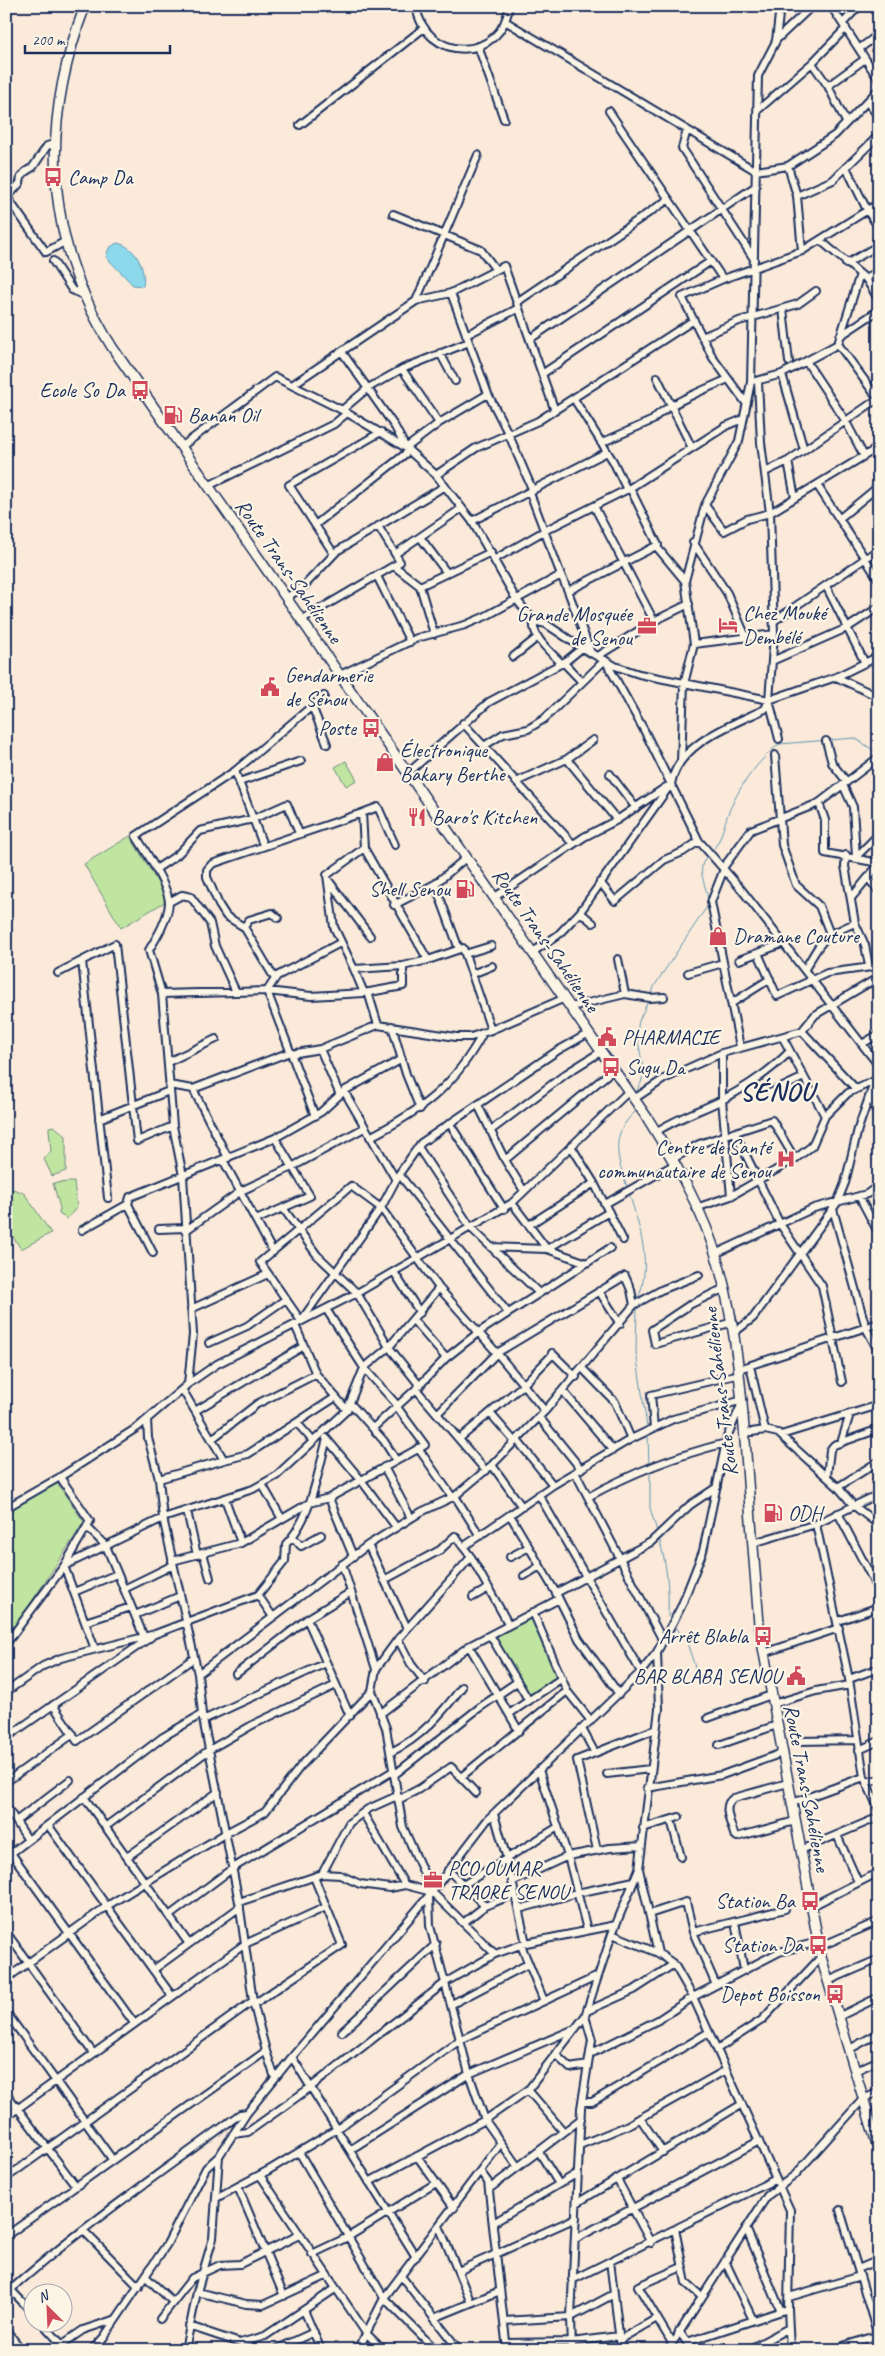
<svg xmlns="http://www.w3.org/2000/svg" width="885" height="2356" viewBox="0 0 885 2356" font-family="Caveat,sans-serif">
<rect width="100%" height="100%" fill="#fbead9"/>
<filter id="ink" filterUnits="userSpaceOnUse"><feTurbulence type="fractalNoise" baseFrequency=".02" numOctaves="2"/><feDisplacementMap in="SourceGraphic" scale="10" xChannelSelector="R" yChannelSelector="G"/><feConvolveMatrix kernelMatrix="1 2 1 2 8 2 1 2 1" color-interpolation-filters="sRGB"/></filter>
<g filter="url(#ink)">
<path fill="#bfe5a0" stroke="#6d8a7f" d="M346,761L357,780L346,786L335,767Z
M130,836L168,900L121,928L84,864Z
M54,1126L66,1136V1171L52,1176L44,1159L51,1151L49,1130V1127Z
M74,1182L77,1207L67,1219L59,1214L60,1208L53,1183Z
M13,1189L24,1193L51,1233L21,1249L6,1226V1194Z
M57,1483L84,1522L20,1620L6,1637V1511Z
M532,1617L560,1678L530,1698L495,1637Z"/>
<path fill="#8cd9eb" stroke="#5f95b3" d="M117,243C136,246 146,269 143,286L133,285L106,257L109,248Z"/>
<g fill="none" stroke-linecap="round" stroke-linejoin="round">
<path stroke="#5f95b3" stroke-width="1" d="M711,852C723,839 723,825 730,809C741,784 757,762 779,744L855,738L879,754
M651,995L655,985L708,905C709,886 693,870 708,855
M637,1090C651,1073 635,1048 638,1026C639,1018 645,1009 648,1001
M627,1187C617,1157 609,1135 636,1111
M629,1193C640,1229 653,1265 637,1301
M637,1307L636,1352L647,1427
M648,1434L649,1465
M650,1471V1508L657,1531
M659,1538C667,1567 669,1586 668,1616L672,1621
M674,1624L687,1643L696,1670"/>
<g stroke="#1b2f5e" stroke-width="10">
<path id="minor" d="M416,6C425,63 502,63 509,6
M831,6L879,80
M505,21L756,171L788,166L835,135L879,89
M843,23L859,6
M776,40L812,6
M478,46L504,119
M859,49L879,34
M812,63L828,86L846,122
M828,86L865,59
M867,102L879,117
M759,109L812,63L846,28
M609,111L723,279
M300,125L424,28
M687,130L682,148L754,259
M788,166L797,196L802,251
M846,167L867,210L879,228
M6,196L46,252L66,241
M797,196L833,180L879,135
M6,199L20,183L21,177L25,172L33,167L47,146L54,144
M393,214L481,250L496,270
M820,240L866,279L879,300
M53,261L72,290L85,296
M846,264L879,245
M866,279L879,270
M451,293L488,394L509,435L533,491
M416,301L478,155
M517,302L669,199
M783,309L789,362
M466,335L519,308
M840,336L879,310
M702,337L739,321L798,304L816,291
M530,339L756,186
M838,344L879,400
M342,352L395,427L406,448L439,423L488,394
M440,353L455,381
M806,361L845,420L864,456
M402,369L439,423
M542,374L711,261
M782,374L804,450
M657,377L692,448
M756,381L782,374L838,344L860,274
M758,381L761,443L770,513L774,634
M292,385L416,301L451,293L504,266L555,411
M574,399L613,461L627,490
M746,403L713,358L682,297L723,279L802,251L879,203
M342,410L368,388L402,369L469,342
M601,443L653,420C662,406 711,387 728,379
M181,447L275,377L342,410L406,448L436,475L472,521L516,599L534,621L546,624L582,648L615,666L639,674L769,700L836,677L879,697
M788,461L795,498
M765,472L788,461L879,398
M436,475L476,448L538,421L694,320
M817,485L879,580
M208,486L334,424L347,413
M630,488L726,426L743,419
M705,505L724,531L747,519L770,513L879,447
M594,506L654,621
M840,518L879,486
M472,521L607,452
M315,525L409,451
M420,537L447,573
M693,542L727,593L746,637
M656,546L685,581
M334,554L289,485L381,432
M395,554L462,508
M495,559L544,531L630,488L658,545L568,591L561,575
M394,566L420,586L434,634
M377,576L410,642
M420,586L491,552
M826,586L865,663
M568,591L591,653
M286,598L304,586L337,551L445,486
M301,620L400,562L378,526
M534,621C531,637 552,653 562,664
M774,621L879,549
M694,644L774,634L769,700L779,739
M598,656L654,621L689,604
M513,657L538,637
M772,661L847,628L879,607
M564,663L582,682
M340,675L417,638L465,625L486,616L561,575L530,493
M836,677L879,656
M312,706L327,744
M463,723L573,844
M826,741L832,763L847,782
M484,746L503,734L528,729L544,719L605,660L644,730L699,841L741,889L879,1066
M775,755L782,845L796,885L819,906L830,934
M567,759L617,820
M681,761L684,684L694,644L685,581L705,505L739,441L751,382L758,76L776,41L780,6
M235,771L263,845
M408,773L489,702L566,661L582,648
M610,774L636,808
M239,782L301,761
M516,782L567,759L593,740
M843,785L853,807L856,857
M819,803L825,820V853L879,863
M364,848L428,960L403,966
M846,855L845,866L855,923L865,945L869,966
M856,857L879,834
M723,868L751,830L819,803L879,757
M156,869L177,855L200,831L253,819L287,804L299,833
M724,869L711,902L740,1047
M868,878L879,892
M329,881L370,936
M600,882L615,901L664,860L683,852L699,841
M435,884L459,949
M495,897L584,837L617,820L666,787
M852,897L879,864
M169,902L182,895L191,897L210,923L215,946L236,992
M394,905L435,884L467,857
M580,912L593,923
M244,927L226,916L219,905L207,877V870L212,864L362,813
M533,952L558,935L580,912L671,784C678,743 732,725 765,709L769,700
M758,953L777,996L827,973L879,966
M465,954L491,946
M618,959L625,994
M428,960L463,948L491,1030
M739,960L784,943
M82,961L108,1198
M354,969L364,993
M805,969C823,938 822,937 855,923
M58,973L115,944L137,1141L173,1126
M688,973L723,963
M472,974L492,966
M275,979L244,927L249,920L272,913L278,918
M874,981L879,995
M368,992L378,1025
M162,994L267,991L311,996L364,993L403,986V966L354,969L334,927L327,875L364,848L362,813L378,807L395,845
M732,1003L770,979
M571,1007L625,994L650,998L664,997
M392,1026L406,1074L420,1109
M802,1031L856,1089
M783,1038L825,1116
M862,1044L879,1034
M320,1049L340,1095
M722,1053V1100L731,1196
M291,1054L320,1049L378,1025L456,1037H471L491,1030L565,998
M168,1062L216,1039
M169,1085L193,1089L290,1052
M193,1089L228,1158
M344,1091L396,1180
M770,1093L804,1077
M870,1096L879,1117
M634,1099L664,1079L722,1053L802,1031L815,1015L879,977
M478,1105L505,1160L524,1191
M315,1116L267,991L277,976L340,943
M99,1119L169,1091
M450,1124L504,1209
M490,1131L567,1073L602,1051
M656,1132C677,1118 700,1111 722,1100C746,1087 771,1071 790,1051
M735,1133L780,1224L822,1286L842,1382
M370,1137C422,1110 454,1087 483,1033
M571,1146L594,1183L623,1240
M418,1147L471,1228L539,1293
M673,1159L699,1144L772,1120L795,1159
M223,1160L273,1252
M505,1160L614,1069
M399,1174L508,1313
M859,1196L879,1234
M512,1203L547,1249L609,1212
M128,1204L153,1253
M605,1204L675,1164
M283,1208L317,1255L357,1293L389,1347L420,1386
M696,1208L731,1196L795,1159L812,1146L825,1116L848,1093L878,1079
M833,1209L866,1328L879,1352
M256,1220L310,1196L275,1138
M529,1225L594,1183
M159,1229L185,1228
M82,1230L128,1204L130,1197L275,1138L321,1112L344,1091L402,1059
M185,1231L241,1191L292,1167L364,1128
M491,1247L547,1249L587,1263
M715,1254L814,1208L867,1194L879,1185
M394,1272L420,1313
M725,1288L691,1304L652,1330L655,1344L733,1322
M599,1291L620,1324
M191,1309L268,1274
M326,1309L364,1368L398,1406
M413,1320L446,1358
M295,1325L316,1374L347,1410
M735,1332L753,1318L837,1203L845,1183L858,1129L875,1080
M209,1343L247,1326L286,1299
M552,1353L576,1377
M750,1366L765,1430
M583,1369L615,1402L631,1439
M739,1369L879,1323
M188,1384L193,1334L183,1176L173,1126L162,994L149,950C157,937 168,919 169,903C169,887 145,850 136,836L235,771L324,696
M563,1391L613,1450
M350,1403L384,1441L396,1460
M195,1411L304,1346
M545,1411L497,1353L439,1288L381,1208L351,1186L260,1262L301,1321L381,1208L399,1174L421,1143L557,1051L589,1033
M438,1413L497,1353L625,1276L631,1290L634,1305
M490,1413L515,1442
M539,1417L581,1469
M147,1420L148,1438L159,1479L163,1518L198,1674L202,1714L239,1902L322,1874L340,1875L360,1884L390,1888L405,1885L432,1892
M297,1423L313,1441
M373,1428L416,1389
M654,1428L651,1395L740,1374
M745,1433L765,1430L778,1433L838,1487L853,1505L879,1525
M781,1435L879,1405
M326,1438L361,1480L396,1527
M212,1439L257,1404L316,1374
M459,1439L523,1385L553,1354
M517,1440L553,1485L631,1439L673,1419L743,1400
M841,1443L850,1414
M418,1448L453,1498
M224,1460L248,1454L336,1397
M492,1465L522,1507
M384,1467L411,1518
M486,1471L416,1389L446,1358L479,1332L610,1248
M575,1472L662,1639
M827,1476L830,1450L834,1445L879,1429
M159,1479L224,1460L182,1389
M262,1484L282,1519
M838,1487L879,1461
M539,1495L641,1672
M455,1496L480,1536
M588,1497C631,1473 678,1455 726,1443
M329,1498L353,1556
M225,1499L241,1543
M6,1508L60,1477L138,1427L188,1384L217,1364L357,1293L512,1203L629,1091
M187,1511L197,1555
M838,1513L872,1578L879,1596
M510,1515L556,1593L579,1639L619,1694
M816,1524L849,1679L864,1777L879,1810
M87,1527L106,1546L144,1637L155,1634L258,1595L285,1561L286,1544C312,1517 317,1474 327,1439
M293,1537L301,1546L321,1535
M753,1543L816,1524L879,1494
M368,1545L407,1628
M463,1547L553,1485
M203,1553L210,1578
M471,1557L398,1639L376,1669L372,1691L386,1728L403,1827L432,1892L495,1954
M510,1557L529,1547
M172,1561L241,1543L309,1503L329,1498L425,1445L397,1407
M342,1564L376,1669
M524,1576L540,1566
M384,1580L440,1550L455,1536L471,1557L509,1625
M124,1589L173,1565
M74,1592L117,1574
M556,1593L651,1542L690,1505L717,1487
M258,1595L273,1617
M473,1597L489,1588
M533,1612L567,1691L591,1721
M135,1615L180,1596
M307,1619L350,1716
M838,1621L879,1607
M85,1622L131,1607
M490,1635L529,1701
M398,1639L411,1664L425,1682
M6,1644L64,1566L90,1521L60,1477
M469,1646L519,1731
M95,1649L64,1566L163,1518L253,1489L276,1476L347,1410L364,1368L389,1347L439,1288
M764,1653L839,1628
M198,1674L368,1545L421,1512L455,1496L492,1465L545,1411L634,1305L661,1290L699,1275
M236,1674L307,1619L351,1592
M849,1679L879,1668
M6,1692L43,1666L61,1658L144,1637
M773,1704L816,1691L850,1685
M53,1705L77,1741L194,1658
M380,1714L469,1646L559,1599
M509,1714L562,1678
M708,1718L771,1695
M203,1720L326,1663
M582,1729L595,1753
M6,1738L151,1637
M799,1741L858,1740
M719,1745L777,1725
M859,1750L879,1741
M391,1752C421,1738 443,1712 462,1687
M539,1770L568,1856L587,1930
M607,1774L650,1769
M394,1775L479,1708L517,1682
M461,1777L567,1691
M6,1782L73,1734
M866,1782L879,1779
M788,1783L734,1798C721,1805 731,1823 734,1834L737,1837L795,1821
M647,1788L722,1775L782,1753
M84,1797L189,1944
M398,1800L419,1789L451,1767L476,1793
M792,1803L864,1777
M6,1806L28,1840
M363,1813L405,1885
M494,1814L507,1859L526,1943
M671,1820L681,1857
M16,1821L70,1780
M48,1825L172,1996
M105,1827L209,1750L254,1724L336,1685
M643,1828L679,1817
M837,1835L858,1882
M597,1850L577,1760L656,1729
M801,1850L879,1817
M11,1853L134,2023
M6,1857L163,1737L202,1714
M127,1857L218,1792
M639,1869L658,1953
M448,1870L485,1906
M322,1874L349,1823L368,1809L397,1796
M512,1882L568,1856L610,1848L642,1846
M463,1885L558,1827
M429,1895L430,1926L469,2074L485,2120L518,2167
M812,1906L879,1872
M519,1909L577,1893L634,1881
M649,1914L686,1902L693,1932L716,1985
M169,1916L233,1868L393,1771
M735,1922L744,1970
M463,1923L485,1906L515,1894
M6,1932L93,2053
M693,1932L785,1909
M612,1934L658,1953L674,1964L693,1997L790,2210L788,2309L790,2350
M521,1945L544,2001
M819,1947L879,1921
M153,1970L240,1907
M6,1979L107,1906L226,1833L265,1812L300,1767L372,1691
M828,1981L879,1959
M253,2002L266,2051L275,2078
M254,2004L342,1945L314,1877
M452,2004L528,1964
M587,2011L634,1990L674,1964
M6,2012L112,2159
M838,2017L879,1997
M342,2032L436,1944
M717,2049L762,2020L821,1957
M848,2050L879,2033
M555,2054L570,2068L588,2065
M590,2054L658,2020L693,1997L779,1952L818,1942
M292,2057L416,2257
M855,2071L879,2060
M528,2090L564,2132
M6,2093L76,2186
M582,2102H592L709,2032
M6,2117L245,1944L326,1907
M640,2118L663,2152
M233,2134L248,2132L311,2087L446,1982L495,1954L526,1943L616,1925
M580,2145L626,2126L726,2070
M350,2150L469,2074L572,2030
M299,2152L384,2298L436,2350
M539,2152L559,2184
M417,2156L454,2208
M480,2171L488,2182L507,2350
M260,2175L366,2333L383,2350
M6,2178L253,2001L239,1902
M617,2179L651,2243
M369,2182L485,2120L528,2090L585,2016L612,1934L639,1869L659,1709L657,1652
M238,2187L284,2296
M489,2189L581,2119
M216,2198L269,2170L337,2129L460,2040L596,1977
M577,2203L742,2104
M840,2210L879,2339
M493,2223L578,2173
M439,2226L471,2303
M746,2228L781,2311
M675,2229L686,2283L702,2297
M83,2230L139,2287
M6,2236L266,2051
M575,2239L759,2141
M312,2254L348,2237L436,2183
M610,2261L621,2350
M725,2261L753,2320
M858,2269L879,2260
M458,2271L576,2218
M401,2276L459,2350
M146,2277L173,2302
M572,2280L776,2179
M11,2290L32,2312
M197,2292L246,2304L263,2305L326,2276
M6,2294C79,2228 161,2173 240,2114L247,2113
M789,2297L860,2276
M304,2310L321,2350
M434,2318L500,2291
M160,2319L192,2278L220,2265L240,2264L299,2235
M504,2321L571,2317L614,2294
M43,2324L67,2350
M189,2326L240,2343L265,2336L335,2289
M6,2330L22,2350
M679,2331L692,2350
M619,2340L657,2318
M687,2342L788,2309
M506,2343L571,2342L619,2336
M672,2343L638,2286L682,2267
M54,2350L83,2330L116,2319
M92,2350L104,2337L167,2244L206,2168L219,2156L247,2113L292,2057L432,1892L488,1819L641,1672L657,1652L681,1607L703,1551L727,1437L742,1403
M185,2350L197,2292L213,2238L219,2156
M275,2350L314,2332
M358,2350L384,2298L501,2143
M572,2350L571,2317L581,2108L592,2040L585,2016
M668,2350L767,2196L795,2175L863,2099L879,2092
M748,2350L789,2328
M844,2350L843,2346L879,2335"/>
</g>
<g stroke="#1b2f5e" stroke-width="12">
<path id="highway" d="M85,6C40,124 44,239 112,347L648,1119C676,1164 704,1212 718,1262C740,1339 743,1416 749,1495C752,1538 756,1581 759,1624L764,1653L821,1957L879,2151"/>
</g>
<use href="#minor" stroke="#fcf5e5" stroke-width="6"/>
<use href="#highway" stroke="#fcf5e5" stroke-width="9"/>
</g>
</g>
<defs>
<g id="bus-bare" transform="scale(1.5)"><path d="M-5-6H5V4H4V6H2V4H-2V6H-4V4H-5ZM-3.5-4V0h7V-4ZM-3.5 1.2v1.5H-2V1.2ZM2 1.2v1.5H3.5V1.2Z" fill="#d1495b" stroke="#fcf5e5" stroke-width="2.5" paint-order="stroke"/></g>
<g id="fuel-bare" transform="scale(1.5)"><path d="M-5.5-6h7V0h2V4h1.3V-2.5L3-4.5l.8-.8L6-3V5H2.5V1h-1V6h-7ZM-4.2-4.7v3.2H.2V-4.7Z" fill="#d1495b" stroke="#fcf5e5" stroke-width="2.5" paint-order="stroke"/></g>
<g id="hotel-bare" transform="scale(1.5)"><path d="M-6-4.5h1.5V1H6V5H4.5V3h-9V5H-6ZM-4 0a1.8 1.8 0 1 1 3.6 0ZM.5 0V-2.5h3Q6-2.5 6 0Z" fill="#d1495b" stroke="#fcf5e5" stroke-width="2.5" paint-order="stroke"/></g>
<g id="office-bare" transform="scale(1.5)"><path d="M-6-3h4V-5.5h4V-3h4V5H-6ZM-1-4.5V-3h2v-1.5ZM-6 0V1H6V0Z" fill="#d1495b" stroke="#fcf5e5" stroke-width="2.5" paint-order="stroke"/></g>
<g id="civic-bare" transform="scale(1.5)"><path d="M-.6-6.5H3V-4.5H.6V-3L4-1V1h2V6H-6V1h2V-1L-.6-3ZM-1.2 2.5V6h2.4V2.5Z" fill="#d1495b" stroke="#fcf5e5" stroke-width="2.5" paint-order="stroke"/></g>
<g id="shop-bare" transform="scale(1.5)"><path d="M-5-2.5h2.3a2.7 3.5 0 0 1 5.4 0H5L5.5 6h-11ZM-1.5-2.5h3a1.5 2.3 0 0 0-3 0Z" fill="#d1495b" stroke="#fcf5e5" stroke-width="2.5" paint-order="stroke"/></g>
<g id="restaurant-bare" transform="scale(1.5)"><path d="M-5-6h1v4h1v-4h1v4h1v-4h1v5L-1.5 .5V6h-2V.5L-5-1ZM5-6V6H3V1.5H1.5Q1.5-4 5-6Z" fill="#d1495b" stroke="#fcf5e5" stroke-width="2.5" paint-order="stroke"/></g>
<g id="hospital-bare" transform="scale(1.5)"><path d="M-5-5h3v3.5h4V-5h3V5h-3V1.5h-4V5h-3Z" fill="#d1495b" stroke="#fcf5e5" stroke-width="2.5" paint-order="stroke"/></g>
</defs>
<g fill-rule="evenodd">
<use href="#bus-bare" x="53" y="177"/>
<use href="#bus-bare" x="140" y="390"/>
<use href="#fuel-bare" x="173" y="415"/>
<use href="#hotel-bare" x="728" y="625"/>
<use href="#office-bare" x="647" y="626"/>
<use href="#civic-bare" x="270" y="687"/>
<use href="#bus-bare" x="371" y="728"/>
<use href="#shop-bare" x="385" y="762"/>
<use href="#restaurant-bare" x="417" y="817"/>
<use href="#fuel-bare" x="465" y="889"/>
<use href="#shop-bare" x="718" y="936"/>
<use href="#civic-bare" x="607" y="1037"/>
<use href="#bus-bare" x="611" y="1067"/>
<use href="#hospital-bare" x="786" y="1159"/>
<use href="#fuel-bare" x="773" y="1513"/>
<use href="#bus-bare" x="763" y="1636"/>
<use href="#civic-bare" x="796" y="1676"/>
<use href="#office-bare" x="433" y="1880"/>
<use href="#bus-bare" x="810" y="1901"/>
<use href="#bus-bare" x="818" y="1945"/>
<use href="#bus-bare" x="835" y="1994"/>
</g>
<g text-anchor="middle" stroke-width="4.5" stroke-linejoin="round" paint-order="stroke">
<g font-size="21" fill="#1b2f5e" stroke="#fcf5e5" text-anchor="start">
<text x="68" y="184">Camp Da</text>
<text x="125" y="397" text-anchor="end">Ecole So Da</text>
<text x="188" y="422">Banan Oil</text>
<text x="743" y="620">Chez Mouké<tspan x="743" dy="24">Dembélé</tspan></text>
<text x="632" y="621" text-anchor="end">Grande Mosquée<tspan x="632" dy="24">de Senou</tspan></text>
<text x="285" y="682">Gendarmerie<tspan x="285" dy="24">de Sénou</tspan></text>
<text x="356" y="735" text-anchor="end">Poste</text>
<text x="400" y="757">Électronique<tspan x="400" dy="24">Bakary Berthe</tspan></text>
<text x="432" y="824">Baro's Kitchen</text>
<text x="450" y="896" text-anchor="end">Shell Senou</text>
<text x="733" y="943">Dramane Couture</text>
<text x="622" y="1044">PHARMACIE</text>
<text x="626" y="1074">Sugu Da</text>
<text x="771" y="1154" text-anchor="end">Centre de Santé<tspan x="771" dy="24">communautaire de Senou</tspan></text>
<text x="788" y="1520">ODH</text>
<text x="748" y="1643" text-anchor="end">Arrêt Blabla</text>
<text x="781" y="1683" text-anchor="end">BAR BLABA SENOU</text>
<text x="448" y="1875">PCO OUMAR<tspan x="448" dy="24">TRAORE SENOU</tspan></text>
<text x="795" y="1908" text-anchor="end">Station Ba</text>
<text x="803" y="1952" text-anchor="end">Station Da</text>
<text x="820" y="2001" text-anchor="end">Depot Boisson</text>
</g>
<g font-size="21" fill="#1b2f5e" stroke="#fcf5e5">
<text transform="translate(289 571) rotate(55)" y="7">Route Trans-Sahélienne</text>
<text transform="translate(546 940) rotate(55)" y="7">Route Trans-Sahélienne</text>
<text transform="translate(720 1392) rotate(-97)" y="7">Route Trans-Sahélienne</text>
<text transform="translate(807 1788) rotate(79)" y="7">Route Trans-Sahélienne</text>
</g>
<g font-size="26" font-weight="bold" letter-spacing="1" fill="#1b2f5e" stroke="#fcf5e5">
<text x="777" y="1100">SÉNOU</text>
</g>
</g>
<rect width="885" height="2356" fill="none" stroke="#fcf5e5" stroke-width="25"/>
<rect x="12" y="12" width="860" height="2331" fill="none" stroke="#1b2f5e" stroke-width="2" filter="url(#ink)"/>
<g transform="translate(48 2308) rotate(336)"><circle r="24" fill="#fcf5e5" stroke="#a2a6af"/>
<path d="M0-4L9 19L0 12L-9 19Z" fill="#d1495b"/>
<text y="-8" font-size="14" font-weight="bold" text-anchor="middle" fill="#1b2f5e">N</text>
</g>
<path d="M25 45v8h145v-8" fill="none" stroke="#1b2f5e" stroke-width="2.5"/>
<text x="32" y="45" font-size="15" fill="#1b2f5e" stroke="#fcf5e5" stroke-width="4" paint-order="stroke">200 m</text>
</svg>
